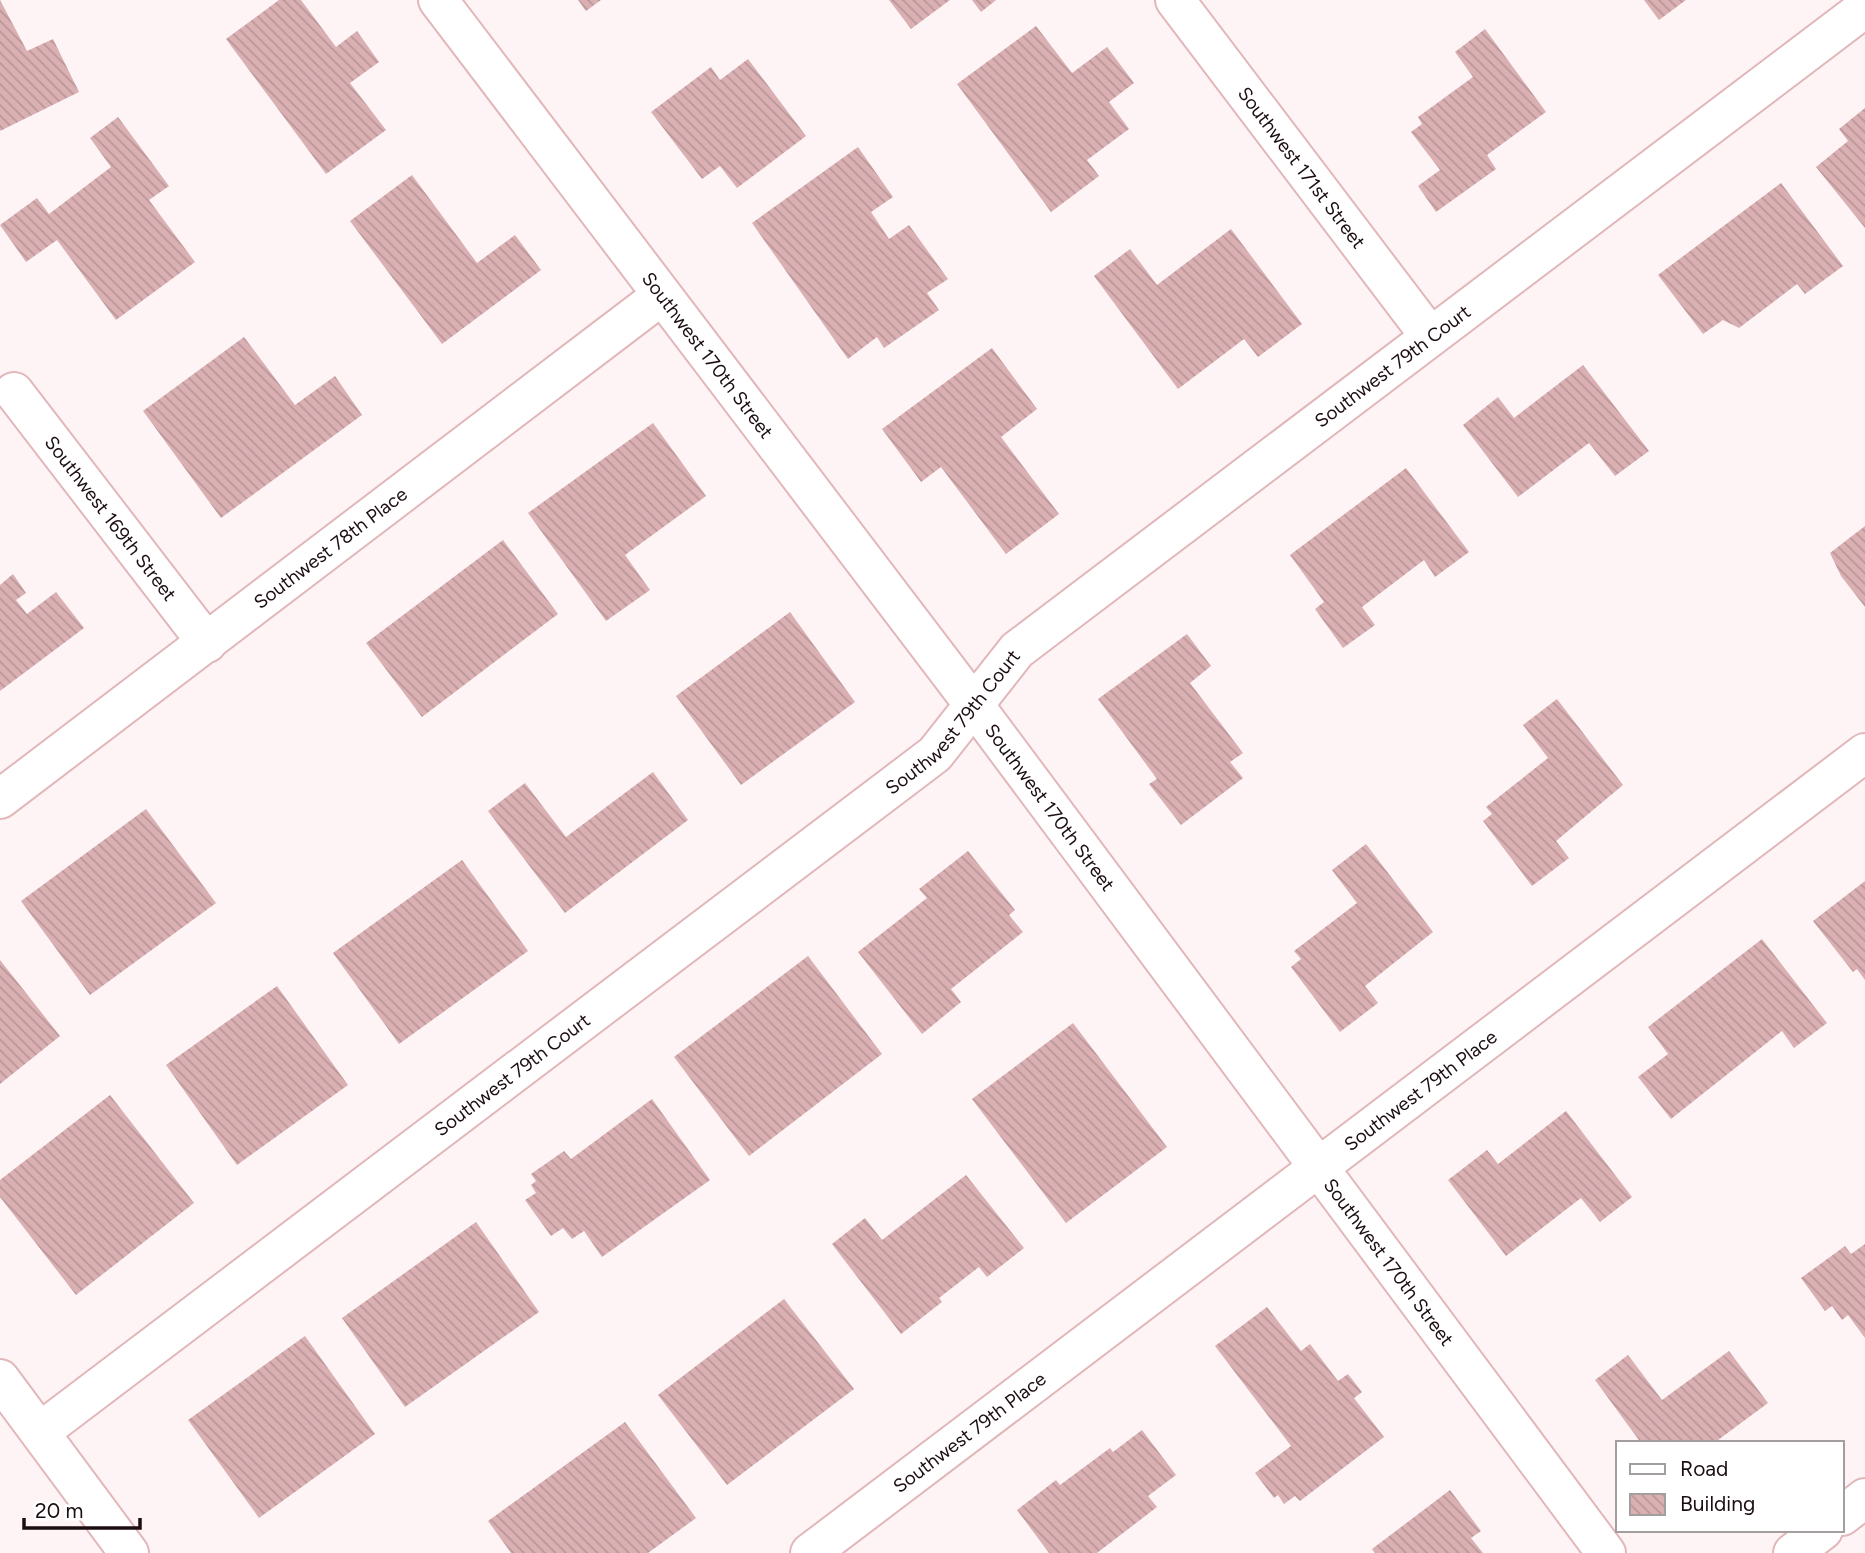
<svg xmlns="http://www.w3.org/2000/svg" width="1865" height="1553" viewBox="0 0 1865 1553" font-family="Figtree,sans-serif">
<defs>
<pattern id="building-back-hatch" width="6" height="6" patternUnits="userSpaceOnUse" patternTransform="scale(1.75)"><rect width="6" height="6" fill="#dab0b3"/><path d="M-1 5l2 2M0 0l6 6M5-1l2 2" fill="none" stroke="#ba9699"/></pattern>
</defs>
<rect width="100%" height="100%" fill="#fef4f5"/>
<path fill="url(#building-back-hatch)" d="M0,0L27,51L53,39L79,92L0,131Z
M279,0H301L336,47L357,31L379,62L350,83L386,130L326,174L226,39Z
M578,0H601L586,11Z
M889,0H950L911,29Z
M972,0H996L981,12Z
M1644,0H1686L1659,20Z
M1036,26L1072,73L1107,47L1134,83L1109,102L1129,129L1087,160L1099,176L1051,212L957,84Z
M1485,29L1546,112L1487,155L1496,169L1436,212L1418,186L1440,170L1411,132L1422,124L1418,117L1473,77L1455,52Z
M748,59L806,136L737,188L720,166L702,179L651,112L711,67L720,80Z
M1865,108V228L1816,167L1848,141L1839,129Z
M118,117L169,186L149,200L195,262L116,320L57,240L26,262L0,225L37,198L49,214L111,167L90,138Z
M858,147L893,197L871,212L889,239L909,225L948,279L927,293L939,310L884,348L877,337L848,359L752,223Z
M412,175L477,263L515,235L541,270L442,344L350,221Z
M1781,183L1843,266L1805,294L1797,284L1739,328L1723,320L1703,334L1658,275Z
M1231,229L1302,324L1258,357L1244,339L1178,389L1094,276L1130,249L1157,285Z
M244,337L295,405L335,376L362,415L221,518L143,411Z
M992,348L1037,409L1001,437L1059,514L1006,554L941,467L921,482L882,429Z
M1583,365L1649,451L1615,476L1589,443L1518,497L1463,425L1498,397L1514,418Z
M653,423L706,496L625,555L650,590L606,621L528,513Z
M1406,468L1469,552L1435,577L1424,560L1362,607L1375,625L1343,648L1315,609L1324,602L1290,555Z
M1865,526V607L1841,576L1830,553Z
M503,540L558,614L422,717L366,643Z
M13,574L26,593L16,600L27,614L56,592L84,628L0,691V585Z
M790,612L855,702L741,785L676,696Z
M1187,634L1211,666L1190,683L1243,753L1230,762L1243,778L1181,825L1149,784L1157,779L1098,699Z
M1557,699L1623,785L1556,841L1569,858L1532,886L1483,821L1492,814L1486,807L1548,758L1523,725Z
M653,772L688,820L565,913L488,811L525,783L566,837Z
M146,809L216,903L90,995L21,901Z
M1366,844L1433,932L1365,986L1378,1003L1340,1032L1291,967L1301,959L1294,951L1357,903L1332,870Z
M968,851L1015,910L1009,915L1023,932L951,989L961,1002L922,1034L858,952L927,898L919,889Z
M462,860L528,951L399,1044L333,953Z
M1865,881V980L1857,969L1853,972L1813,921Z
M1762,939L1827,1023L1794,1048L1782,1031L1671,1119L1638,1077L1668,1054L1648,1027Z
M808,956L882,1054L749,1156L674,1057Z
M0,960L60,1036L0,1084Z
M277,986L348,1085L237,1165L166,1065Z
M1073,1023L1167,1147L1066,1223L972,1099Z
M110,1095L194,1203L76,1295L0,1197V1180Z
M652,1099L710,1180L602,1257L584,1231L572,1239L563,1228L551,1236L525,1200L536,1193L531,1185L536,1181L531,1174L564,1151L571,1159Z
M1566,1111L1632,1197L1600,1222L1581,1198L1506,1256L1448,1180L1487,1150L1498,1164Z
M966,1175L1024,1248L987,1277L979,1267L939,1298L942,1302L901,1334L832,1244L865,1218L882,1240Z
M476,1222L539,1312L405,1407L342,1318Z
M1865,1244V1338L1848,1315L1842,1320L1832,1306L1825,1311L1801,1278L1845,1246L1851,1254Z
M784,1299L854,1389L727,1485L658,1395Z
M1267,1307L1301,1351L1310,1344L1338,1381L1348,1374L1362,1392L1354,1398L1384,1437L1300,1501L1295,1496L1284,1504L1278,1495L1274,1498L1255,1473L1291,1446L1215,1346Z
M305,1336L375,1434L259,1518L188,1420Z
M1729,1351L1768,1403L1714,1443H1641L1595,1380L1628,1355L1662,1400Z
M625,1422L696,1518L648,1553H511L488,1521Z
M1142,1430L1176,1475L1148,1496L1157,1507L1097,1553H1049L1017,1510L1056,1480L1060,1485L1110,1448L1113,1452Z
M1450,1490L1481,1531L1471,1538L1483,1553H1375L1372,1549Z"/>
<g fill="none" stroke-linecap="round" stroke-linejoin="round">
<g stroke="#e1b7ba" stroke-width="42">
<g id="minor">
<path id="s1" d="M438,0L974,705L1606,1553"/>
<path id="s2" d="M1175,0L1429,335"/>
<path id="s3" d="M14,392L207,643"/>
<path id="s4" d="M0,799L661,296"/>
<path id="s5" d="M40,1432L935,754L1017,650L1865,8"/>
<path d="M1842,1516L1865,1498"/>
<path id="s6" d="M810,1553L1865,753"/>
<path d="M1793,1553L1823,1530"/>
</g>
</g>
<g stroke="#e1b7ba" stroke-width="42">
<path id="tertiary" d="M0,1379L129,1553"/>
</g>
<use href="#minor" stroke="#fff" stroke-width="38"/>
<use href="#tertiary" stroke="#fff" stroke-width="38"/>
</g>
<g text-anchor="middle" stroke-width="7" stroke-linejoin="round" paint-order="stroke">
<g font-size="19" fill="#1c0e10" stroke="#fff">
<text dy="7" stroke="none"><textPath href="#s2" startOffset="210">Southwest 171st Street</textPath></text>
<text dy="7" stroke="none"><textPath href="#s1" startOffset="446">Southwest 170th Street</textPath></text>
<text dy="7" stroke="none"><textPath href="#s5" startOffset="1726">Southwest 79th Court</textPath></text>
<text dy="7" stroke="none"><textPath href="#s3" startOffset="159">Southwest 169th Street</textPath></text>
<text dy="7" stroke="none"><textPath href="#s4" startOffset="415">Southwest 78th Place</textPath></text>
<text dy="7" stroke="none"><textPath href="#s5" startOffset="1158">Southwest 79th Court</textPath></text>
<text dy="7" stroke="none"><textPath href="#s1" startOffset="1013">Southwest 170th Street</textPath></text>
<text dy="7" stroke="none"><textPath href="#s5" startOffset="592">Southwest 79th Court</textPath></text>
<text dy="7" stroke="none"><textPath href="#s6" startOffset="766">Southwest 79th Place</textPath></text>
<text dy="7" stroke="none"><textPath href="#s1" startOffset="1580">Southwest 170th Street</textPath></text>
<text dy="7" stroke="none"><textPath href="#s6" startOffset="200">Southwest 79th Place</textPath></text>
</g>
</g>
<rect x="1616" y="1441" width="228" height="91" fill="#ffffff" stroke="#a49f9f" stroke-width="2"/>
<rect x="1630" y="1464" width="35" height="10" fill="#ffffff" stroke="#a49f9f" stroke-width="2"/>
<text x="1680" y="1476" font-size="21" fill="#1c0e10">Road</text>
<rect x="1630" y="1494" width="35" height="21" fill="url(#building-back-hatch)" stroke="#a49f9f" stroke-width="2"/>
<text x="1680" y="1511" font-size="21" fill="#1c0e10">Building</text>
<path d="M24 1518v10h116v-10" fill="none" stroke="#1c0e10" stroke-width="3.5"/>
<text x="35" y="1518" font-size="21" fill="#1c0e10" stroke="#ffffff" stroke-width="5" paint-order="stroke">20 m</text>
</svg>
